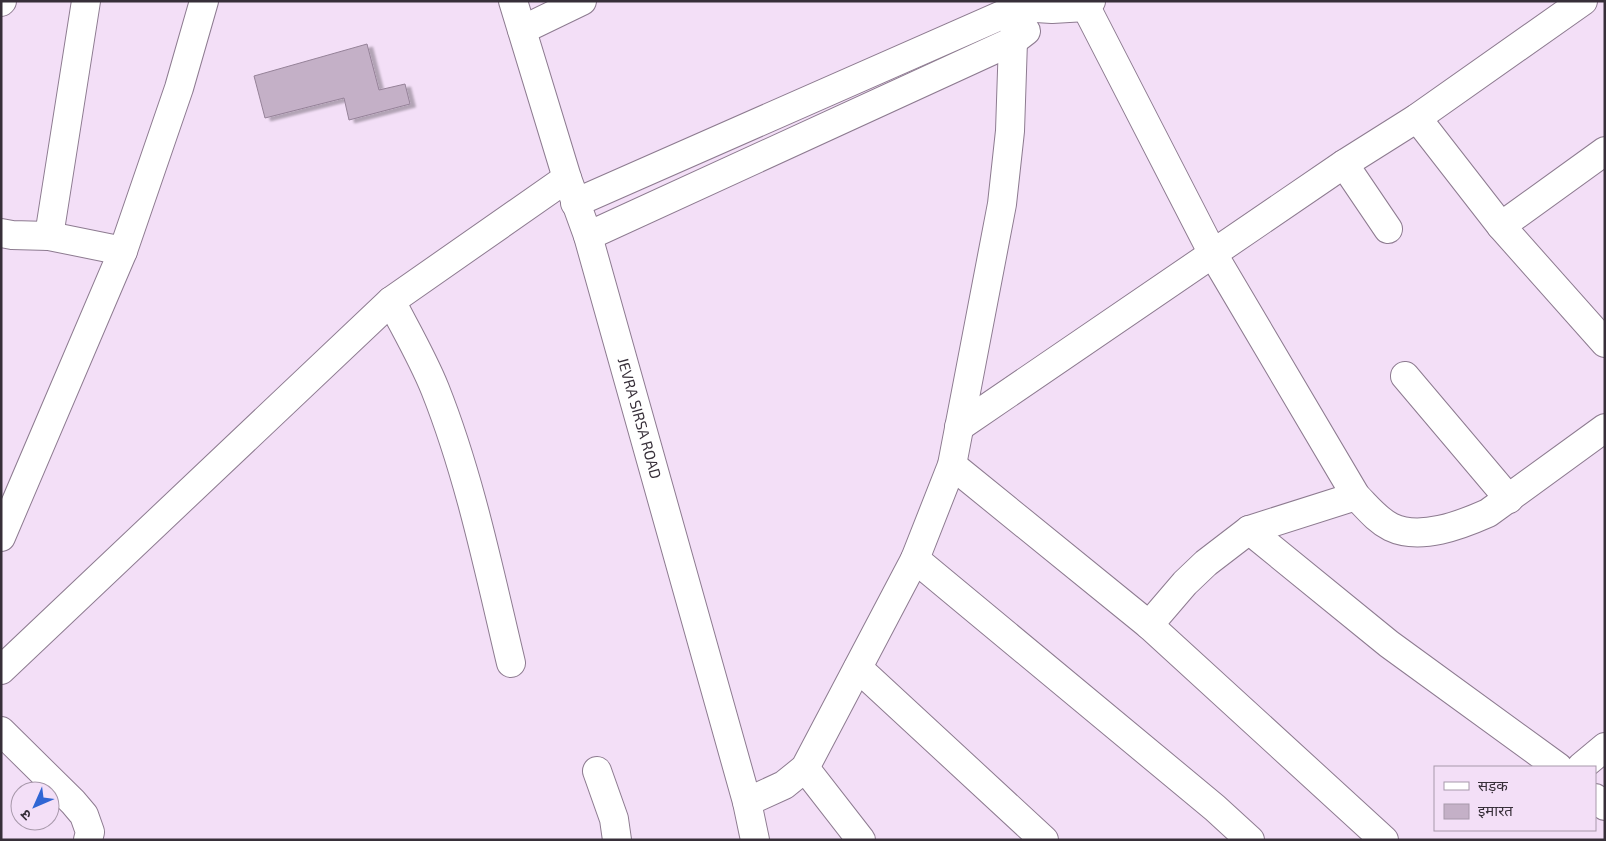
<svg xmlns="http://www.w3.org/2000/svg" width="1606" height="841" viewBox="0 0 1606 841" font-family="'Exo 2','Noto Sans Devanagari',sans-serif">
<defs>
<filter id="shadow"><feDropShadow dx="5.5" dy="3" stdDeviation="1" flood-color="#0004"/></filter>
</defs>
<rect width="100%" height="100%" fill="#f3dff7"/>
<path fill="#c4b0c7" stroke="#958298" filter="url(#shadow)" d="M367,44L379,90L405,84L410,104L349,120L344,98L265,118L254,76Z"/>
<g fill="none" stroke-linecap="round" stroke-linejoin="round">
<g stroke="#8d7b90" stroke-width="30">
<g id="minor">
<path id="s1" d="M513,1L567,178L588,236L747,802L755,840"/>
<path d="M1,2L2,1"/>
<path d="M1086,7L1213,254L1356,496C1367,507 1377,520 1391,527C1420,541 1461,525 1488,513L1605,428"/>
<path d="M522,30L582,1"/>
<path d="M1417,118L1501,226L1605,343"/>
<path d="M1344,164L1388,229"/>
<path d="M575,203L1020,7L1052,9L1086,7L1091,1"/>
<path d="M1501,226L1605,151"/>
<path d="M1,233L12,235L49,236L123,251"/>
<path d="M49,236L86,1"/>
<path d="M588,236L1013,41L1026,31"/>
<path d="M391,301C406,330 423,359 435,389C470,477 489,571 511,663"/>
<path d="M1405,376L1509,499"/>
<path d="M959,427L1344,164L1417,118L1583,1"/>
<path d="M952,465L1149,625L1384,840"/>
<path d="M1249,530L1389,644L1558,767"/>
<path d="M1,537L123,251L179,88L204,1"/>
<path d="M915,559L1215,808L1250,840"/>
<path d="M1149,625L1185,583L1206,563L1249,530L1356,496"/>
<path d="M858,668L1044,840"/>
<path d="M1,670L391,301L567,178"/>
<path d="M1,731L73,802L84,815L90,832L88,840"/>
<path d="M1581,767L1605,747"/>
<path d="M805,768L861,840"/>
<path d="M597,771L614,819L617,840"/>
<path d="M1595,798L1605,806"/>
<path d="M747,802L784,785L805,768L915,559L952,465L1002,204L1010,131L1013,41L1020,7L1019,1"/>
</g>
</g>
<use href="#minor" stroke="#fff" stroke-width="28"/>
</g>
<g text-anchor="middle" stroke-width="5" stroke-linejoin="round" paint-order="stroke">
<g font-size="15" fill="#372f39" stroke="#f3dff7">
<text dy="5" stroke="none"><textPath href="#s1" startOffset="436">JEVRA SIRSA ROAD</textPath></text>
</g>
</g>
<rect width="1606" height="841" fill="none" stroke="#372f39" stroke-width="5"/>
<rect x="1434" y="766" width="162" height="65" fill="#f3dff7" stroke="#a899ab"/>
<rect x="1444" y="782" width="25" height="8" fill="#ffffff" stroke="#a899ab"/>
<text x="1478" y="791" font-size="15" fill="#372f39">सड़क</text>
<rect x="1444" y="804" width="25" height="15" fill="#c4b0c7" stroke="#a899ab"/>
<text x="1478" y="816" font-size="15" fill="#372f39">इमारत</text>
<g transform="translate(35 806) rotate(225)"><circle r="24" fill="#f3dff7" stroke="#a899ab"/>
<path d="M0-4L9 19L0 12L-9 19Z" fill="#3066d4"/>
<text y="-8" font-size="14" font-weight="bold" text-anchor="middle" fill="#372f39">उ</text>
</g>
</svg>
